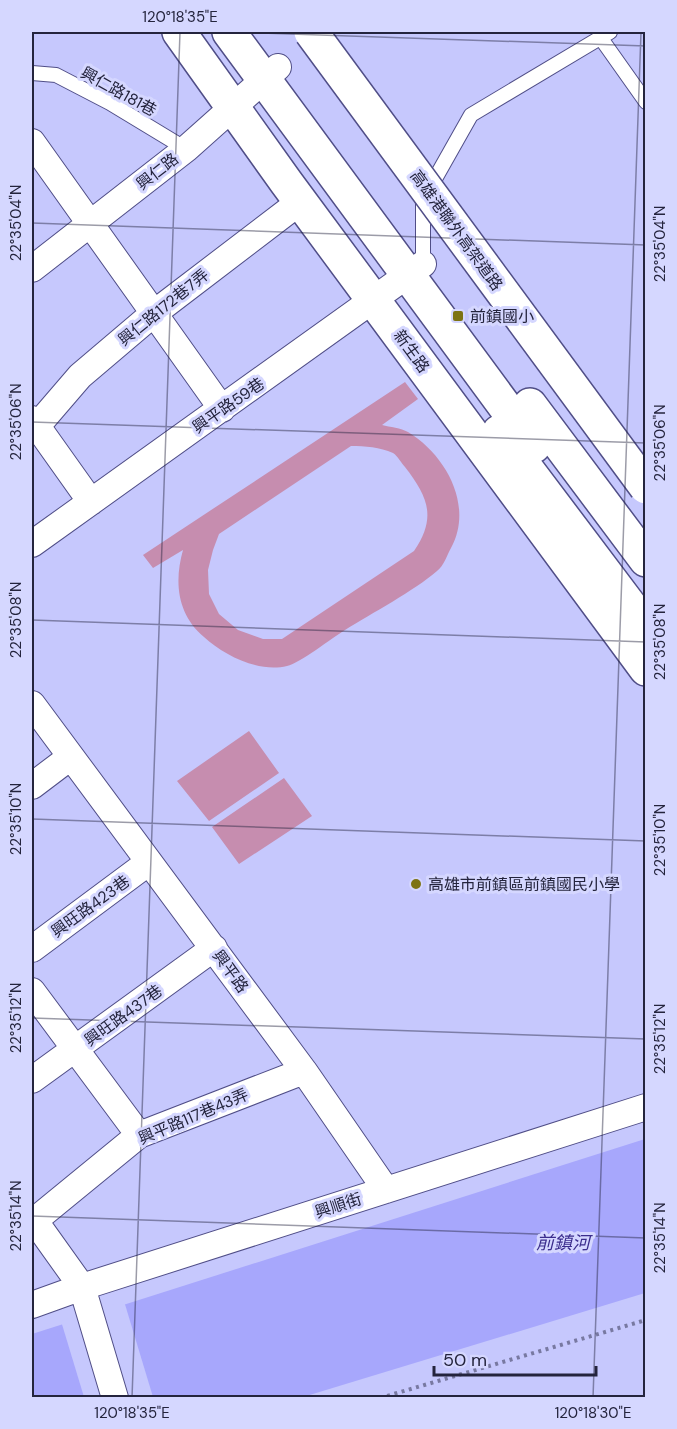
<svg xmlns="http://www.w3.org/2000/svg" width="677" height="1429" viewBox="0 0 677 1429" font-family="'DM Sans','Noto Sans TC',sans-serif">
<rect width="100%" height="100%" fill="#c6c8fd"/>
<path fill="#c68daf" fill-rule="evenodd" d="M405,382L418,399L382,425C390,427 401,428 408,432C446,455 474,506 451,548C447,555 444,566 437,571C414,591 372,613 345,630C332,638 300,663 287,666C258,673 224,655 204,637C177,614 174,582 183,550L153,568L143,555ZM351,446C365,446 380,447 393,453C398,456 401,463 405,467C428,497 437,517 414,551L282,639H263L238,630L219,614L209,594L208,570L213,550L219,534Z
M249,731L279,773L209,821L177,781Z
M284,778L312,816L239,864L212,827Z"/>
<path fill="#a7a7fc" d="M645,1139V1293L303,1397H32V1334Z"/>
<path fill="#c6c8fd" d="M124,1301L153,1397H84L61,1321Z"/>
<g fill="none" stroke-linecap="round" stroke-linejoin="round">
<g stroke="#504e87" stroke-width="16">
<path id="lane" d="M600,37L646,102
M32,73L56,75L110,103L186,149
M423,264V200L471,115L610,32"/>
</g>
<g stroke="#504e87" stroke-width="28">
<path id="street" d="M32,142L222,409
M32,269L186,149L278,67
M32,419L91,502
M37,426L80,376L153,314L301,201
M32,544L423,264
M32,704L304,1071L386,1190
M32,786L69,758
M32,949L149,862
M32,991L139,1135
M32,1080L214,948
M32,1217L82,1287L115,1398
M34,1221L139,1135L304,1071
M32,1305L82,1287L646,1107"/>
</g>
<g stroke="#504e87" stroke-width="36">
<path id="secondary" d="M179,32L286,182L646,669
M229,32L534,446
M530,405L646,560
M499,432L646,627"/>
</g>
<path stroke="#7879a1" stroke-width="4" stroke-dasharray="3 4.5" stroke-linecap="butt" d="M380,1398L646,1320"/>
<use href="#lane" stroke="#fff" stroke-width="14"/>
<use href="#street" stroke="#fff" stroke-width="26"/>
<use href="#secondary" stroke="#fff" stroke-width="33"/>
<g stroke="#504e87" stroke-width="36" stroke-linecap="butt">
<path id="highway-bridge" d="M311,32L646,487"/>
</g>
<use href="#highway-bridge" stroke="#fff" stroke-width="33"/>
</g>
<path fill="none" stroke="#24243d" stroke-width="1.5" stroke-opacity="0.45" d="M233,32L646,46M32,223L646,245M32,422L646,443M32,620L646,642M32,819L646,841M32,1018L646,1039M32,1216L646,1238M132,1398L180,32M593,1398L641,32"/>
<g fill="#7d7315" stroke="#d5d7ff" stroke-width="2">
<rect x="452" y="310" width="12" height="12" rx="3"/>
<circle cx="416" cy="884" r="6"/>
</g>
<g text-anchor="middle" stroke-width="6" stroke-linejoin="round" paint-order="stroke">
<g font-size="16" fill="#24243d" stroke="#d5d7ff">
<text transform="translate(119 91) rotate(29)" y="6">興仁路181巷</text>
<text transform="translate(157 171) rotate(-38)" y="6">興仁路</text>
<text transform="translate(457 230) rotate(54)" y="6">高雄港聯外高架道路</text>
<text transform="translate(163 307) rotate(-39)" y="6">興仁路172巷7弄</text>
<text transform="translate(412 351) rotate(54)" y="6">新生路</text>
<text transform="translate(228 405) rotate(-35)" y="6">興平路59巷</text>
<text transform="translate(90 906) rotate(-36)" y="6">興旺路423巷</text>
<text transform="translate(231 971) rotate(54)" y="6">興平路</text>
<text transform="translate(123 1015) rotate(-36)" y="6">興旺路437巷</text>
<text transform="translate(193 1116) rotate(-23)" y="6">興平路117巷43弄</text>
<text transform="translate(338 1205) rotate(-18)" y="6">興順街</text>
</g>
<g font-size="16" fill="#24243d" stroke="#d5d7ff" text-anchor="start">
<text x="470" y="322">前鎮國小</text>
<text x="428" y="890">高雄市前鎮區前鎮國民小學</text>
</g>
<g font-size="18" font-style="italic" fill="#3b2d8d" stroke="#d5d7ff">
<text x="563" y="1249">前鎮河</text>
</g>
</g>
<rect width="677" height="1429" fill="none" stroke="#d5d7ff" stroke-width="66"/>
<path d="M434 1366v9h162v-9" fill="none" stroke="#24243d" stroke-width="3"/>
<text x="443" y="1366" font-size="18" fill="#24243d" stroke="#d5d7ff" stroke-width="4.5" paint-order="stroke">50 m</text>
<rect x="33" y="33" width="611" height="1363" fill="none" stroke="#24243d" stroke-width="2"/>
<g font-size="15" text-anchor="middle" fill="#24243d">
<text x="180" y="22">120°18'35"E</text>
<text transform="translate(16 223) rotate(-90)" y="5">22°35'04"N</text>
<text transform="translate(660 244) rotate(-90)" y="5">22°35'04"N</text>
<text transform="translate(16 422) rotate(-90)" y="5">22°35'06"N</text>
<text transform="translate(660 443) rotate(-90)" y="5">22°35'06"N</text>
<text transform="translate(16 620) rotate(-90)" y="5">22°35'08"N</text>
<text transform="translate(660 642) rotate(-90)" y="5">22°35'08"N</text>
<text transform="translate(16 819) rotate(-90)" y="5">22°35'10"N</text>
<text transform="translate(660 840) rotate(-90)" y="5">22°35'10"N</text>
<text transform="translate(16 1018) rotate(-90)" y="5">22°35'12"N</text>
<text transform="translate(660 1039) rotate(-90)" y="5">22°35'12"N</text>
<text transform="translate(16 1216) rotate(-90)" y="5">22°35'14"N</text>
<text transform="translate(660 1238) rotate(-90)" y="5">22°35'14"N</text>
<text x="132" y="1418">120°18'35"E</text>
<text x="593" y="1418">120°18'30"E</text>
</g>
</svg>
